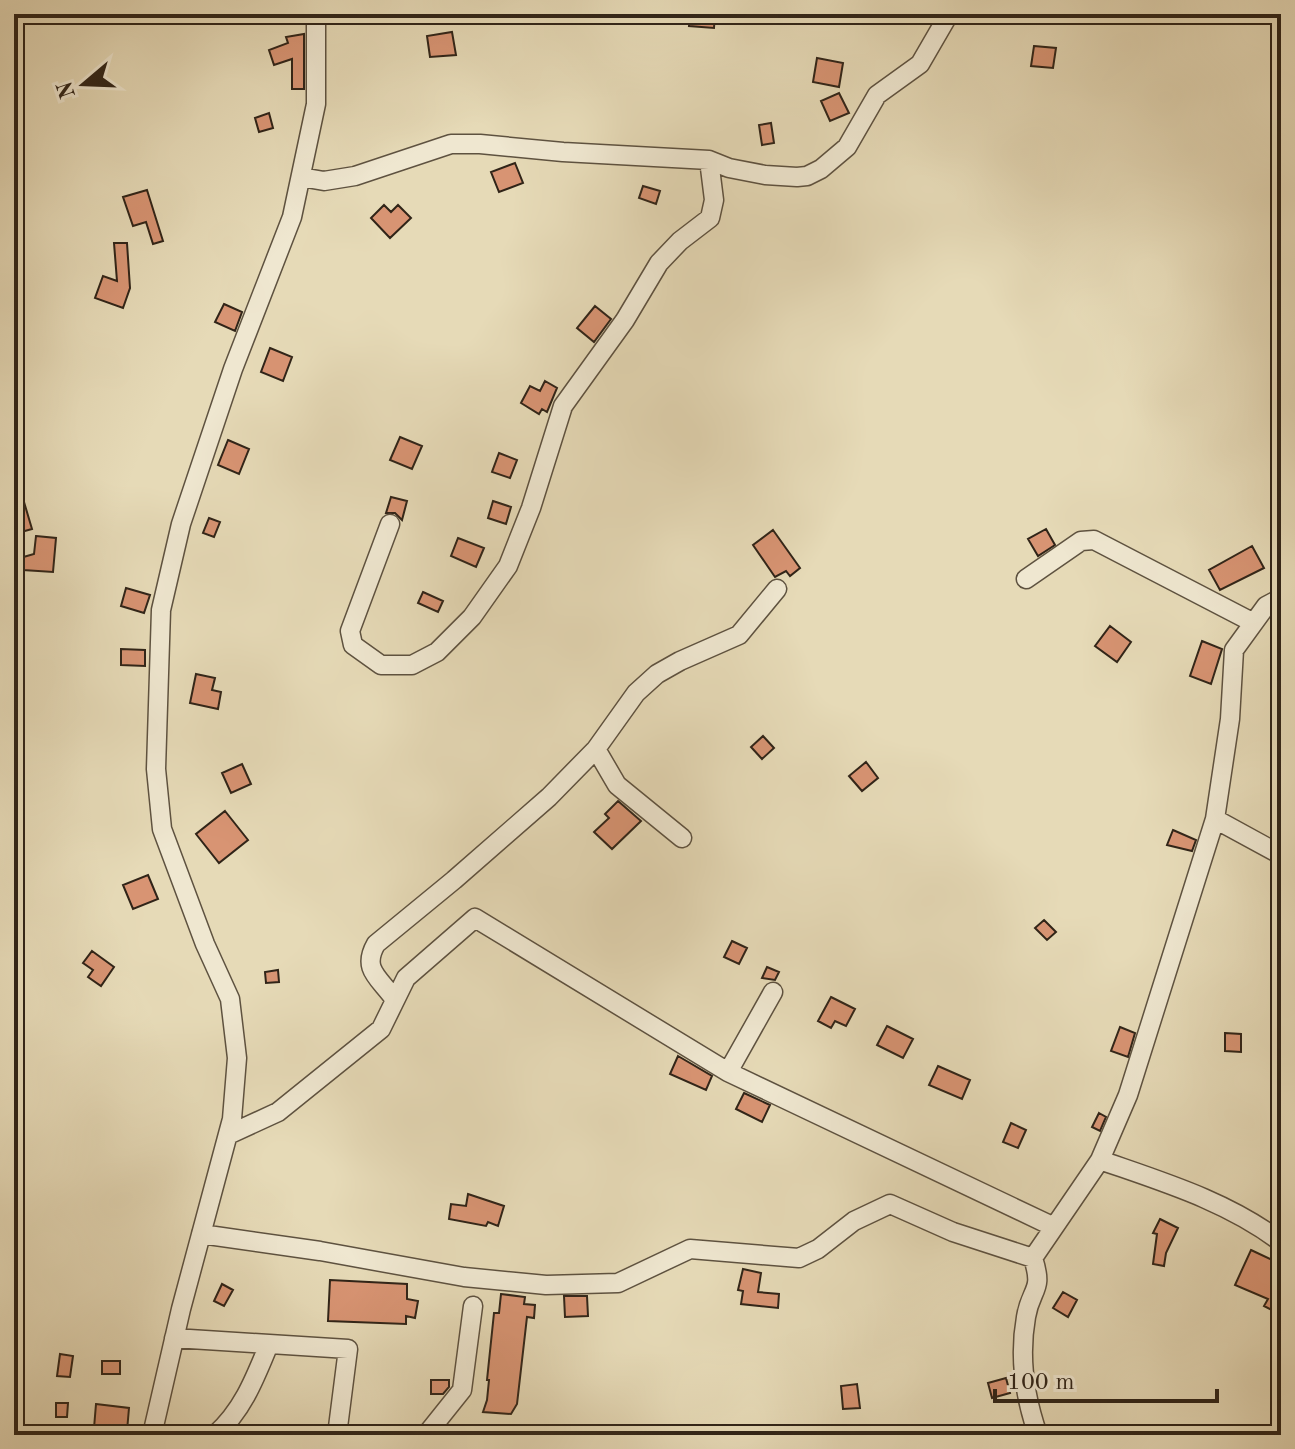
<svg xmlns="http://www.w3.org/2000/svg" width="1295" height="1449" viewBox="0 0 1295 1449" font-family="'Old Standard TT',serif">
<rect width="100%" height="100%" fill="#e6dab7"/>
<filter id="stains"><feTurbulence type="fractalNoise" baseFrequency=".0025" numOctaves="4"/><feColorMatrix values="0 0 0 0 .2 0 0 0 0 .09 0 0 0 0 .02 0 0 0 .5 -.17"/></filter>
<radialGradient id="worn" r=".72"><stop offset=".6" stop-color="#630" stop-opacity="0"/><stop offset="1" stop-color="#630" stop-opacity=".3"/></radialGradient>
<path fill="#d89473" stroke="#302418" stroke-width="2" d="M690,14H715L714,28L689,26Z
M452,32L456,55L430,57L427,36Z
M304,34V89H292V59L274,65L269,50L288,43L286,37Z
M1034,46L1056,48L1053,68L1031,66Z
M817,58L843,63L839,87L813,82Z
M839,93L849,113L830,121L821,101Z
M269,113L273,128L259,132L255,118Z
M771,123L774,143L762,145L759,125Z
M515,163L523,183L499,192L491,172Z
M643,186L660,191L656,204L639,198Z
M147,190L163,241L153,244L146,222L133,226L123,197Z
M384,205L391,212L398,205L411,218L390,238L371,218Z
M114,243H127L130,288L123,308L95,298L103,276L117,281Z
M224,304L242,312L235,331L215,322Z
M595,306L611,319L594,342L577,328Z
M270,348L292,357L283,381L261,372Z
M545,381L557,388L547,412L542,409L539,414L521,403L530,386L540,391Z
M400,437L422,446L412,469L390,460Z
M228,440L249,449L239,474L218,465Z
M499,453L517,460L510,478L492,472Z
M391,497L407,501L402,520L395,513H386Z
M493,501L511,507L506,524L488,518Z
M24,502L32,529L14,534V505Z
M209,518L220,522L214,537L203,533Z
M1046,529L1055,545L1038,556L1028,539Z
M773,530L800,568L790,576L786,571L775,577L753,545Z
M36,536L56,538L53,572L23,570L20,558L34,554Z
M458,538L484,548L476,567L451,556Z
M1252,546L1264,568L1220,590L1209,570Z
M126,588L150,595L144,613L121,606Z
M423,592L443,601L438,612L418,603Z
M1110,626L1131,642L1117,662L1095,646Z
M1202,641L1222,649L1211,684L1190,676Z
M121,649L145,650V666L121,665Z
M196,674L215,678L212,690L221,692L218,709L190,703Z
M763,736L774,748L762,759L751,747Z
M866,762L878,778L862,791L849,776Z
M242,764L251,784L231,793L222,773Z
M618,801L641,821L612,849L594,832L609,818L605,814Z
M225,811L248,840L219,863L196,834Z
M1173,830L1196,840L1192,851L1167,845Z
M148,875L158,899L133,909L123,885Z
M1044,920L1056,932L1047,940L1035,928Z
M732,941L747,948L739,964L724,957Z
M92,951L114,967L101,986L88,977L93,970L83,963Z
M767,967L779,972L775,980L762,978Z
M278,970L279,982L266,983L265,972Z
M831,997L855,1009L846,1026L835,1021L831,1028L818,1021Z
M887,1026L913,1039L903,1058L877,1045Z
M1120,1027L1135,1033L1128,1057L1111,1051Z
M1225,1033L1241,1034V1052L1225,1051Z
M678,1056L712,1076L706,1090L670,1074Z
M938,1066L970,1080L962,1099L929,1085Z
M744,1093L770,1105L762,1122L736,1109Z
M1099,1113L1106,1117L1100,1131L1092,1127Z
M1011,1123L1026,1130L1018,1148L1003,1142Z
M468,1194L504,1206L498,1226L488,1222L486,1226L449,1219L451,1204L466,1206Z
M1160,1219L1178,1228L1166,1253L1164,1266L1153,1264L1157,1234L1153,1233Z
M1251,1250L1281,1264V1315L1264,1306L1268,1299L1235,1285Z
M743,1269L761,1273L758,1292L779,1294L778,1308L741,1304L743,1291L738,1290Z
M330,1280L407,1284V1299L418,1301L415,1318L406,1316V1324L328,1321Z
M222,1284L233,1290L224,1306L214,1301Z
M1063,1292L1077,1300L1068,1317L1053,1308Z
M501,1294L525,1297L524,1304L535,1305L534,1318L527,1317L517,1404L511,1414L483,1412L487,1400L489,1380H487L494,1313H499Z
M564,1296H587L588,1316L565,1317Z
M60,1354L73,1356L70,1377L57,1376Z
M102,1361H120V1374H102Z
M1006,1378L1010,1393L992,1398L988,1383Z
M431,1380H449V1387L443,1394H431Z
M857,1384L860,1408L843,1409L841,1386Z
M56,1403H68L67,1417H56Z
M96,1404L129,1408L127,1431L94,1428Z"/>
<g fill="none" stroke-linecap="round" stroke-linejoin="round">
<g stroke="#5e5240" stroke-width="21">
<path id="minor" d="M301,177L324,181L355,176L451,144H480L563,152L709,160L729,168L765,175L797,177L807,176L821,169L847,147L877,95L920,64L949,14
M390,524L350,631L353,645L381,665H412L437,652L472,617L508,566L531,508L563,406L625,320L659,263L680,241L710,218L714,200L709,160
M1026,579L1081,541L1094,540L1252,622
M596,749L617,785L682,838
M1215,819L1281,855
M395,1000C380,978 361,970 376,944L454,880L549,797L596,749L636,693L657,674L680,661L739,635L777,589
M728,1072L773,992
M228,1135L278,1112L381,1029L406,978L475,918L728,1072L1052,1226
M1100,1160C1163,1182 1227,1201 1281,1242
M201,1234L320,1251L464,1277L546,1285L618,1283L690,1249L799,1258L818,1249L854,1221L890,1204L953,1232L1033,1258
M174,1338L348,1349L337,1435
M152,1435L181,1309L232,1119L237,1058L230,999L205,944L162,829L156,769L161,610L181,524L233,369L292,217L316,104V14
M215,1435C243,1410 255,1378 269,1344
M426,1435L462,1390L473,1306
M1038,1435C1025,1398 1019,1356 1026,1317C1031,1287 1044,1292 1033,1258L1100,1160L1128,1095L1215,819L1230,719L1234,650L1266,606L1281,598"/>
</g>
<use href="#minor" stroke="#efe7d0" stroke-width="18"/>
</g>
<rect width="1295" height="1449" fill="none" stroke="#e6dab7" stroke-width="48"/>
<rect x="16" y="16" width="1263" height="1417" fill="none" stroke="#302418" stroke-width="4"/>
<rect x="24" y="24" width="1247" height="1401" fill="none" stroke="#302418" stroke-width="2"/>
<g transform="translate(84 84) rotate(251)" stroke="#efe7d0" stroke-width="6" paint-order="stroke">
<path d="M0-6L14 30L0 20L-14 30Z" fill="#302418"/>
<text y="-12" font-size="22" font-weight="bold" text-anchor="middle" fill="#302418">N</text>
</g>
<path d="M995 1389v12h222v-12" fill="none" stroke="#302418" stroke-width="4"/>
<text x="1007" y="1389" font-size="24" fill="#302418" stroke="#efe7d0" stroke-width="6" paint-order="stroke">100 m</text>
<rect width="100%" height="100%" filter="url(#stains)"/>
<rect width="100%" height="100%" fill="url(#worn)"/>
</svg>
